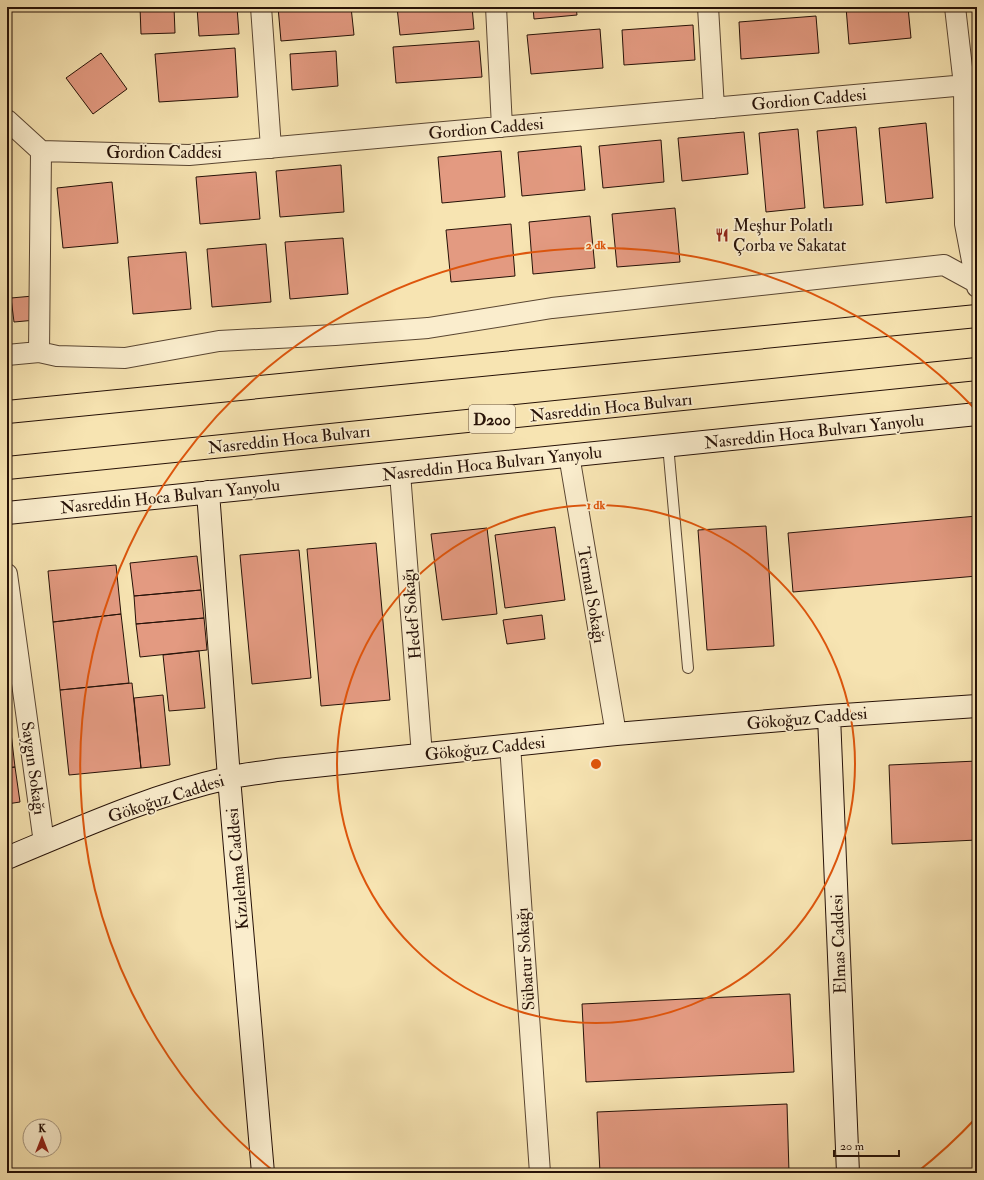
<svg xmlns="http://www.w3.org/2000/svg" width="984" height="1180" viewBox="0 0 984 1180" font-family="'IM FELL Double Pica',serif">
<rect width="100%" height="100%" fill="#f7e4b2"/>
<filter id="stains"><feTurbulence type="fractalNoise" baseFrequency=".005" numOctaves="4"/><feColorMatrix values="0 0 0 0 .2 0 0 0 0 .09 0 0 0 0 .02 0 0 0 .5 -.17"/></filter>
<radialGradient id="worn" r=".72"><stop offset=".6" stop-color="#630" stop-opacity="0"/><stop offset="1" stop-color="#630" stop-opacity=".3"/></radialGradient>
<path fill="#e39a81" stroke="#261107" d="M140,7H174L175,33L141,34Z
M197,7H237L239,34L199,36Z
M278,7H351L354,35L281,41Z
M397,7H472L474,29L400,35Z
M533,7H576L577,15L534,19Z
M846,7H908L911,38L849,44Z
M816,16L819,53L741,59L739,22Z
M693,25L695,60L624,65L622,30Z
M600,29L603,68L531,74L527,35Z
M479,41L482,77L396,83L393,47Z
M235,48L238,97L159,102L155,54Z
M336,51L338,86L292,90L290,54Z
M101,53L127,89L93,114L66,78Z
M926,123L933,198L886,203L879,128Z
M856,127L863,205L824,208L817,131Z
M798,129L805,208L766,212L759,133Z
M744,132L748,174L682,181L678,138Z
M661,140L664,182L603,188L599,146Z
M581,146L585,190L522,196L518,152Z
M501,151L505,197L442,203L438,157Z
M341,165L344,212L280,217L276,171Z
M256,172L260,219L200,224L196,177Z
M112,182L118,243L63,248L57,188Z
M675,208L680,262L617,267L612,214Z
M590,216L595,268L533,274L529,222Z
M511,224L515,276L451,282L446,230Z
M343,238L348,294L290,299L285,242Z
M266,244L271,302L212,307L207,249Z
M186,252L191,309L133,314L128,257Z
M33,296L36,320L14,322L11,298Z
M977,516V576L793,592L788,533Z
M766,526L774,646L707,650L698,530Z
M555,527L565,600L505,608L495,535Z
M487,528L497,614L442,620L431,534Z
M376,543L390,700L321,706L307,549Z
M299,550L311,678L252,684L240,555Z
M197,556L201,590L134,596L130,563Z
M116,565L121,614L53,622L48,571Z
M201,590L204,618L136,624L134,596Z
M121,614L129,683L60,690L53,622Z
M542,615L545,639L507,644L503,620Z
M204,618L207,650L140,657L136,624Z
M199,651L205,708L169,711L163,655Z
M132,683L141,768L69,775L60,690Z
M163,695L170,765L141,768L134,698Z
M7,706L11,733L7,734Z
M11,733L15,767L7,768V734Z
M977,761V840L892,844L889,765Z
M15,767L20,802L7,804V768Z
M790,994L794,1072L586,1082L582,1004Z
M787,1104L789,1173H600L597,1112Z"/>
<g fill="none" stroke-linecap="round" stroke-linejoin="round">
<g stroke="#5a4632" stroke-width="12">
<path id="lane" d="M668,445L688,668"/>
</g>
<g stroke="#5a4632" stroke-width="22">
<path id="street" d="M261,7L271,148
M496,7L502,127
M708,7L714,108
M955,7L964,85L965,224L977,287
M7,120L41,151L189,155L977,84
M39,352L57,356L125,358L219,341L335,335L428,328L552,308L944,265L977,283
M7,355L39,352L41,151
M569,455L616,734
M400,473L422,755
M7,574L44,843
M510,745L540,1173"/>
</g>
<g stroke="#261107" stroke-width="24">
<path id="secondary" d="M208,492L229,778L263,1173
M7,513L977,414
M829,716L848,1173
M7,858C79,828 152,795 228,778C244,774 261,773 277,770L616,734L829,716L977,706"/>
</g>
<g stroke="#261107" stroke-width="24">
<path id="highway" d="M7,412L977,316
M7,468L977,369"/>
</g>
<use href="#lane" stroke="#faedcd" stroke-width="10"/>
<use href="#street" stroke="#faedcd" stroke-width="20"/>
<use href="#secondary" stroke="#faedcd" stroke-width="22"/>
<use href="#highway" stroke="#f7e4b2" stroke-width="22"/>
</g>
<g fill="none" stroke="#de550c" stroke-width="2">
<circle cx="596" cy="764" r="259"/>
<path d="M976 1118A519 519 0 0 1 916 1173M276 1173A519 519 0 1 1 976 410"/>
</g>
<defs>
<g id="restaurant-bare" transform="scale(1.08)"><path d="M-5-6h1v4h1v-4h1v4h1v-4h1v5L-1.5 .5V6h-2V.5L-5-1ZM5-6V6H3V1.5H1.5Q1.5-4 5-6Z" fill="#8f2418" stroke="#faedcd" stroke-width="2.5" paint-order="stroke"/></g>
</defs>
<g fill-rule="evenodd">
<use href="#restaurant-bare" x="722" y="235"/>
</g>
<g text-anchor="middle" stroke-width="3.5" stroke-linejoin="round" paint-order="stroke">
<rect fill="#faedcd" stroke="#665342" stroke-width="1" x="469" y="405" width="46" height="28" rx="3"/>
<g font-size="16" font-weight="bold" fill="#261107">
<text x="492" y="425">D200</text>
</g>
<g font-size="17" fill="#261107" stroke="#faedcd">
<text transform="translate(809 99) rotate(-5)" y="6">Gordion Caddesi</text>
<text transform="translate(486 128) rotate(-5)" y="6">Gordion Caddesi</text>
<text x="164" y="158">Gordion Caddesi</text>
<text transform="translate(611 407) rotate(-6)" y="6">Nasreddin Hoca Bulvarı</text>
<text transform="translate(814 431) rotate(-6)" y="6">Nasreddin Hoca Bulvarı Yanyolu</text>
<text transform="translate(289 439) rotate(-6)" y="6">Nasreddin Hoca Bulvarı</text>
<text transform="translate(492 463) rotate(-6)" y="6">Nasreddin Hoca Bulvarı Yanyolu</text>
<text transform="translate(170 496) rotate(-6)" y="6">Nasreddin Hoca Bulvarı Yanyolu</text>
<text transform="translate(592 595) rotate(80)" y="6">Termal Sokağı</text>
<text transform="translate(411 614) rotate(-95)" y="6">Hedef Sokağı</text>
<text transform="translate(807 718) rotate(-5)" y="6">Gökoğuz Caddesi</text>
<text transform="translate(485 748) rotate(-6)" y="6">Gökoğuz Caddesi</text>
<text transform="translate(34 768) rotate(82)" y="6">Saygın Sokağı</text>
<text transform="translate(166 798) rotate(-18)" y="6">Gökoğuz Caddesi</text>
<text transform="translate(237 869) rotate(-95)" y="6">Kızılelma Caddesi</text>
<text transform="translate(838 944) rotate(-92)" y="6">Elmas Caddesi</text>
<text transform="translate(525 959) rotate(-94)" y="6">Sübatur Sokağı</text>
</g>
<g font-size="17" fill="#261107" stroke="#faedcd" text-anchor="start">
<text x="733" y="231">Meşhur Polatlı<tspan x="733" dy="20">Çorba ve Sakatat</tspan></text>
</g>
</g>
<circle cx="596" cy="764" r="6" fill="#de550c" stroke="#faedcd" stroke-width="2"/>
<g font-size="12" text-anchor="middle" font-weight="bold" fill="#de550c" stroke="#faedcd" stroke-width="3.5" stroke-linejoin="round" paint-order="stroke">
<text x="596" y="249">2 dk</text>
<text x="596" y="509">1 dk</text>
</g>
<rect width="984" height="1180" fill="none" stroke="#f7e4b2" stroke-width="24"/>
<rect x="8" y="8" width="968" height="1164" fill="none" stroke="#261107" stroke-width="2"/>
<rect x="12" y="12" width="960" height="1156" fill="none" stroke="#261107"/>
<g transform="translate(42 1138)"><circle r="19" fill="#faedcd" stroke="#a5957e"/>
<path d="M0-3L7 15L0 10L-7 15Z" fill="#8f2418"/>
<text y="-6" font-size="11" font-weight="bold" text-anchor="middle" fill="#261107">K</text>
</g>
<path d="M834 1150v6h65v-6" fill="none" stroke="#261107" stroke-width="2"/>
<text x="840" y="1150" font-size="12" fill="#261107" stroke="#faedcd" stroke-width="3" paint-order="stroke">20 m</text>
<rect width="100%" height="100%" filter="url(#stains)"/>
<rect width="100%" height="100%" fill="url(#worn)"/>
</svg>
